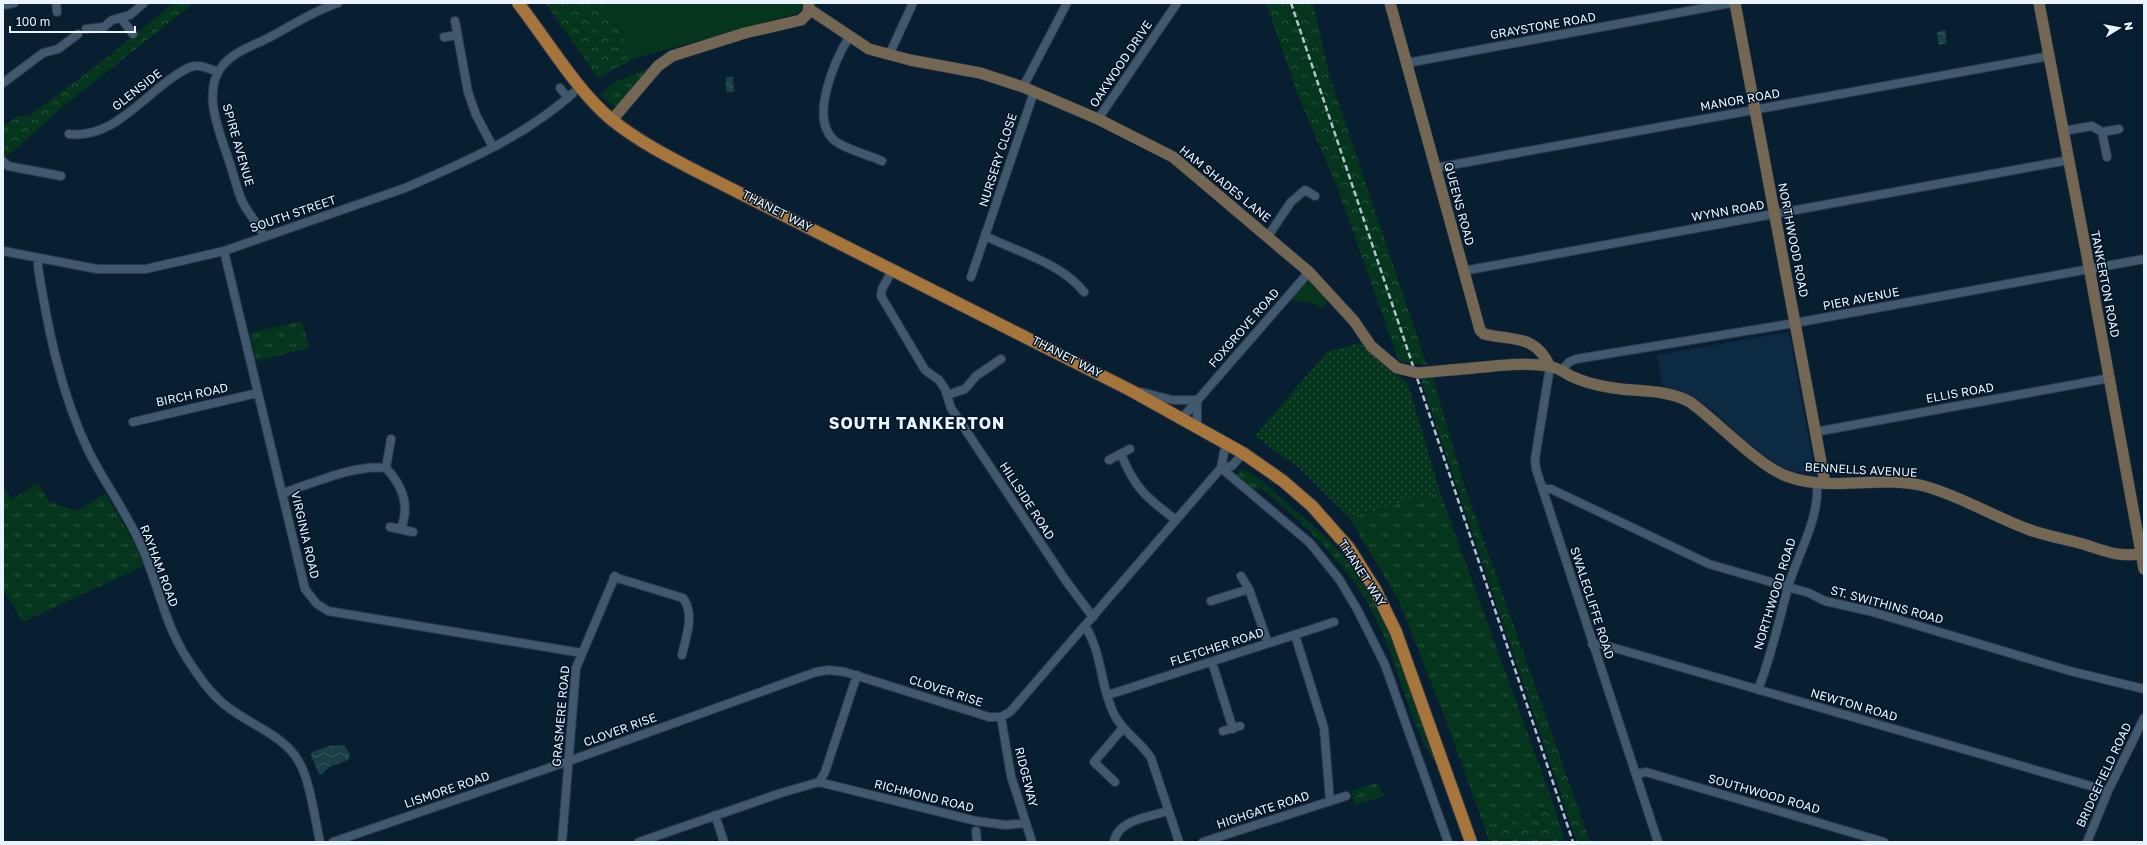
<svg xmlns="http://www.w3.org/2000/svg" width="2147" height="845" viewBox="0 0 2147 845" font-family="'Golos Text',sans-serif">
<defs>
<pattern id="grass-tufts" width="24" height="20" patternUnits="userSpaceOnUse"><rect width="24" height="20" fill="#05361d"/><path d="M3 7l-1-3M5 7V3M7 7l1-3M15 17l-1-3M17 17v-4M19 17l1-3" fill="none" stroke="#29543f"/></pattern>
<pattern id="forest-crowns" width="20" height="18" patternUnits="userSpaceOnUse"><rect width="20" height="18" fill="#05361d"/><path d="M2 6a3 3 0 1 1 6 0M12 15a3 3 0 1 1 6 0" fill="none" stroke="#29543f"/></pattern>
<pattern id="garden-dots" width="8" height="8" patternUnits="userSpaceOnUse"><rect width="8" height="8" fill="#05361d"/><path d="M2 2h.1M6 6h.1" fill="none" stroke="#29543f" stroke-width="1.8" stroke-linecap="round"/></pattern>
<pattern id="water-waves" width="16" height="10" patternUnits="userSpaceOnUse"><rect width="16" height="10" fill="#194047"/><path d="M0 5q4-4 8 0t8 0" fill="none" stroke="#3a5c63"/></pattern>
</defs>
<rect width="100%" height="100%" fill="#081f31"/>
<path fill="#0c2a41" d="M1789,332L1815,474L1801,473L1784,468L1771,460L1746,442L1714,412L1701,402L1684,393L1662,385L1657,355Z"/>
<path fill="url(#grass-tufts)" d="M666,60L620,111L600,95L613,83Z
M302,321L308,344L310,348L256,361L250,333Z
M1239,470C1252,469 1273,491 1283,500C1302,516 1322,532 1339,551C1391,609 1412,700 1440,771C1433,758 1424,745 1418,731C1404,696 1395,660 1379,625C1354,570 1307,526 1261,488L1254,490L1237,475Z
M38,483L49,502L77,511L105,493L134,543L143,566L23,622L3,589V485L12,499Z
M1440,492L1554,806L1486,831L1445,718L1399,601L1349,517Z
M1378,782L1383,796L1355,805L1351,791Z"/>
<path fill="url(#forest-crowns)" d="M173,3H194L67,103L10,154L4,157L3,127L20,115L29,116L104,60Z
M545,3H605L635,58L598,78Z
M1266,3H1313L1330,77L1427,365L1399,361L1337,187L1298,95Z
M1432,375L1464,484L1590,842H1577L1432,413L1420,376Z
M1554,806L1565,842H1489L1486,831Z"/>
<path fill="#05361d" d="M605,3H804V6L798,13L635,58Z
M1307,280L1311,281L1328,298L1323,308L1309,302L1290,301Z"/>
<path fill="url(#garden-dots)" d="M1359,343L1408,384L1440,492L1349,517L1299,468L1255,436L1327,352Z"/>
<path fill="url(#water-waves)" d="M1945,30L1947,43L1939,45L1937,32Z
M726,77H733L734,92H726Z
M344,745L350,754L348,760L329,767L322,774H319L311,755L312,752L329,746Z"/>
<g fill="none" stroke-linecap="round" stroke-linejoin="round">
<g stroke="#2f3747" stroke-width="10">
<path id="street" d="M56,3L57,12
M3,5L14,3
M121,18L133,34
M455,21L468,92L476,115L493,147
M86,29L104,27L112,20L130,15L144,3
M444,37L457,35
M849,37C835,60 809,118 834,140C844,149 869,155 882,161
M889,55L913,3
M1407,63L1731,3
M3,83L43,53L58,49L78,34
M1023,87L1067,3
M560,88L568,98
M1098,119L1177,3
M2063,131L2092,126L2102,132L2107,157
M2102,132L2119,129
M69,134C113,139 142,97 176,75C183,71 190,65 198,66C205,66 212,70 218,72
M3,161L8,166L61,176
M1435,168L2049,56
M985,236C1018,252 1061,263 1084,292
M1268,236L1291,202L1305,190L1315,196
M264,237C259,224 248,214 242,201C237,189 234,176 230,164C221,135 200,92 223,65C235,51 255,45 270,37C293,25 313,11 338,3
M3,251L97,269H146L224,251L405,188C463,163 526,136 573,93
M224,251L305,589L317,604L328,611L582,653
M38,258V267C48,330 61,394 89,452C104,482 125,510 139,541C158,581 163,622 188,660C199,677 212,696 229,708C251,725 285,736 299,762C310,780 315,820 320,842
M893,269L882,289L881,296L925,370L939,380L945,389L951,408L1066,581L1093,617
M1463,271L2069,160
M971,277L1034,92
M1550,367L1535,459L1536,469L1658,842
M1562,370L1569,362L1576,359L1795,323L2144,259
M1141,392L1172,400H1197
M947,395L965,389L976,376L1001,359
M1182,418L1309,272
M133,422L258,393
M1197,426V400
M1815,432L2110,378
M1121,454C1135,489 1147,498 1176,520
M1109,460L1130,449
M386,468L391,439
M1221,468L1310,543L1339,579L1357,609L1385,665L1448,842
M1221,468L1232,466L1243,453
M1543,489H1551L1709,564L1809,593L1825,601L1869,611L2070,671L2144,689
M283,493C313,483 356,464 386,468C403,486 410,506 401,529
M390,527L413,532
M1241,576L1249,589L1268,643
M614,577L683,598C695,614 686,637 682,655
M1211,601L1249,589
M1085,626C1103,654 1100,688 1115,716C1124,733 1141,742 1151,758L1179,842
M1295,635L1324,728L1330,801
M1592,644H1601L2108,791
M1212,662L1233,729
M1758,690C1771,656 1779,622 1788,587C1798,553 1820,519 1817,482
M1108,695L1334,622
M1001,717L1011,776L1032,842
M1223,731L1240,726
M1636,774L1646,772L1884,842
M819,782L976,821L1005,825L1026,823
M1115,782L1094,762L1123,728
M715,815L724,842
M976,831L977,842
M333,842L569,761L816,672L829,670L845,672L989,717H1001L1010,712L1221,468L1226,442
M562,842L576,668L615,576
M639,842L781,793L819,782L825,772L857,675
M1114,842C1117,820 1151,816 1168,811
M1203,842L1346,796
M2087,842L2108,791L2144,718"/>
</g>
<g stroke="#2f3747" stroke-width="12">
<path id="secondary" d="M1390,3L1480,330L1484,334C1513,341 1536,334 1550,367
M1735,3L1825,483
M2039,3L2087,256L2144,569
M809,9L869,49L910,60L980,73L1023,87L1098,119L1173,157L1309,272L1354,321L1371,346L1397,368
M612,120L658,66L672,56L745,33L801,20L808,13L809,3
M1451,370C1482,368 1518,361 1549,366C1558,368 1564,372 1571,376C1583,382 1600,386 1613,388C1640,392 1666,389 1690,402C1718,422 1760,468 1789,477C1832,492 1880,475 1924,486C1961,496 1994,517 2030,530C2047,536 2065,539 2083,544C2105,551 2117,557 2141,554"/>
</g>
<g stroke="#2f3747" stroke-width="14">
<path id="primary" d="M518,3C547,40 576,90 612,120C638,141 669,157 698,172L1130,390L1243,453L1283,481L1312,506L1349,548L1375,589L1396,632L1471,842"/>
</g>
<use href="#street" stroke="#41596e" stroke-width="8"/>
<use href="#secondary" stroke="#736754" stroke-width="11"/>
<use href="#primary" stroke="#a5753b" stroke-width="12"/>
<path stroke="#b3c1cd" stroke-width="2.5" stroke-dasharray="6 3" stroke-linecap="butt" d="M1291,3L1573,842"/>
<g stroke="#2f3747" stroke-width="12" stroke-linecap="butt">
<path id="secondary-bridge" d="M1397,368L1418,373L1451,370"/>
</g>
<use href="#secondary-bridge" stroke="#736754" stroke-width="11"/>
</g>
<g text-anchor="middle" stroke-width="3" stroke-linejoin="round" paint-order="stroke">
<g font-size="12" fill="#e9f4ff" stroke="#021527">
<text transform="translate(1543 26) rotate(-10)" y="4">GRAYSTONE ROAD</text>
<text transform="translate(1121 64) rotate(-56)" y="4">OAKWOOD DRIVE</text>
<text transform="translate(137 90) rotate(-38)" y="4">GLENSIDE</text>
<text transform="translate(1740 100) rotate(-10)" y="4">MANOR ROAD</text>
<text transform="translate(238 145) rotate(74)" y="4">SPIRE AVENUE</text>
<text transform="translate(998 160) rotate(-72)" y="4">NURSERY CLOSE</text>
<text transform="translate(1225 184) rotate(39)" y="4">HAM SHADES LANE</text>
<text transform="translate(1459 204) rotate(75)" y="4">QUEENS ROAD</text>
<text transform="translate(777 211) rotate(27)" y="4">THANET WAY</text>
<text transform="translate(1728 211) rotate(-10)" y="4">WYNN ROAD</text>
<text transform="translate(293 214) rotate(-19)" y="4">SOUTH STREET</text>
<text transform="translate(1793 240) rotate(79)" y="4">NORTHWOOD ROAD</text>
<text transform="translate(2105 284) rotate(79)" y="4">TANKERTON ROAD</text>
<text transform="translate(1861 299) rotate(-11)" y="4">PIER AVENUE</text>
<text transform="translate(1244 328) rotate(-49)" y="4">FOXGROVE ROAD</text>
<text transform="translate(1067 357) rotate(27)" y="4">THANET WAY</text>
<text transform="translate(1960 393) rotate(-10)" y="4">ELLIS ROAD</text>
<text transform="translate(192 395) rotate(-12)" y="4">BIRCH ROAD</text>
<text transform="translate(1861 470) rotate(3)" y="4">BENNELLS AVENUE</text>
<text transform="translate(1027 501) rotate(57)" y="4">HILLSIDE ROAD</text>
<text transform="translate(305 535) rotate(77)" y="4">VIRGINIA ROAD</text>
<text transform="translate(159 566) rotate(69)" y="4">RAYHAM ROAD</text>
<text transform="translate(1362 573) rotate(57)" y="4">THANET WAY</text>
<text transform="translate(1775 594) rotate(-73)" y="4">NORTHWOOD ROAD</text>
<text transform="translate(1592 603) rotate(72)" y="4">SWALECLIFFE ROAD</text>
<text transform="translate(1887 605) rotate(15)" y="4">ST. SWITHINS ROAD</text>
<text transform="translate(1217 647) rotate(-18)" y="4">FLETCHER ROAD</text>
<text transform="translate(946 691) rotate(18)" y="4">CLOVER RISE</text>
<text transform="translate(1854 705) rotate(16)" y="4">NEWTON ROAD</text>
<text transform="translate(561 716) rotate(-85)" y="4">GRASMERE ROAD</text>
<text transform="translate(620 730) rotate(-20)" y="4">CLOVER RISE</text>
<text transform="translate(2104 775) rotate(-65)" y="4">BRIDGEFIELD ROAD</text>
<text transform="translate(1026 777) rotate(76)" y="4">RIDGEWAY</text>
<text transform="translate(447 790) rotate(-19)" y="4">LISMORE ROAD</text>
<text transform="translate(1764 794) rotate(16)" y="4">SOUTHWOOD ROAD</text>
<text transform="translate(924 796) rotate(14)" y="4">RICHMOND ROAD</text>
<text transform="translate(1263 810) rotate(-18)" y="4">HIGHGATE ROAD</text>
</g>
<g font-size="16" font-weight="bold" letter-spacing="1" fill="#e9f4ff" stroke="#021527">
<text x="917" y="429">SOUTH TANKERTON</text>
</g>
</g>
<rect width="2147" height="845" fill="none" stroke="#e9f4ff" stroke-width="8"/>
<g transform="translate(2119 28) rotate(79)" stroke="#021527" stroke-width="3" paint-order="stroke">
<path d="M0-3L7 15L0 10L-7 15Z" fill="#e9f4ff"/>
<text y="-6" font-size="11" font-weight="bold" text-anchor="middle" fill="#e9f4ff">N</text>
</g>
<path d="M10 26v6h125v-6" fill="none" stroke="#e9f4ff" stroke-width="2"/>
<text x="16" y="26" font-size="12" fill="#e9f4ff" stroke="#021527" stroke-width="3" paint-order="stroke">100 m</text>
</svg>
